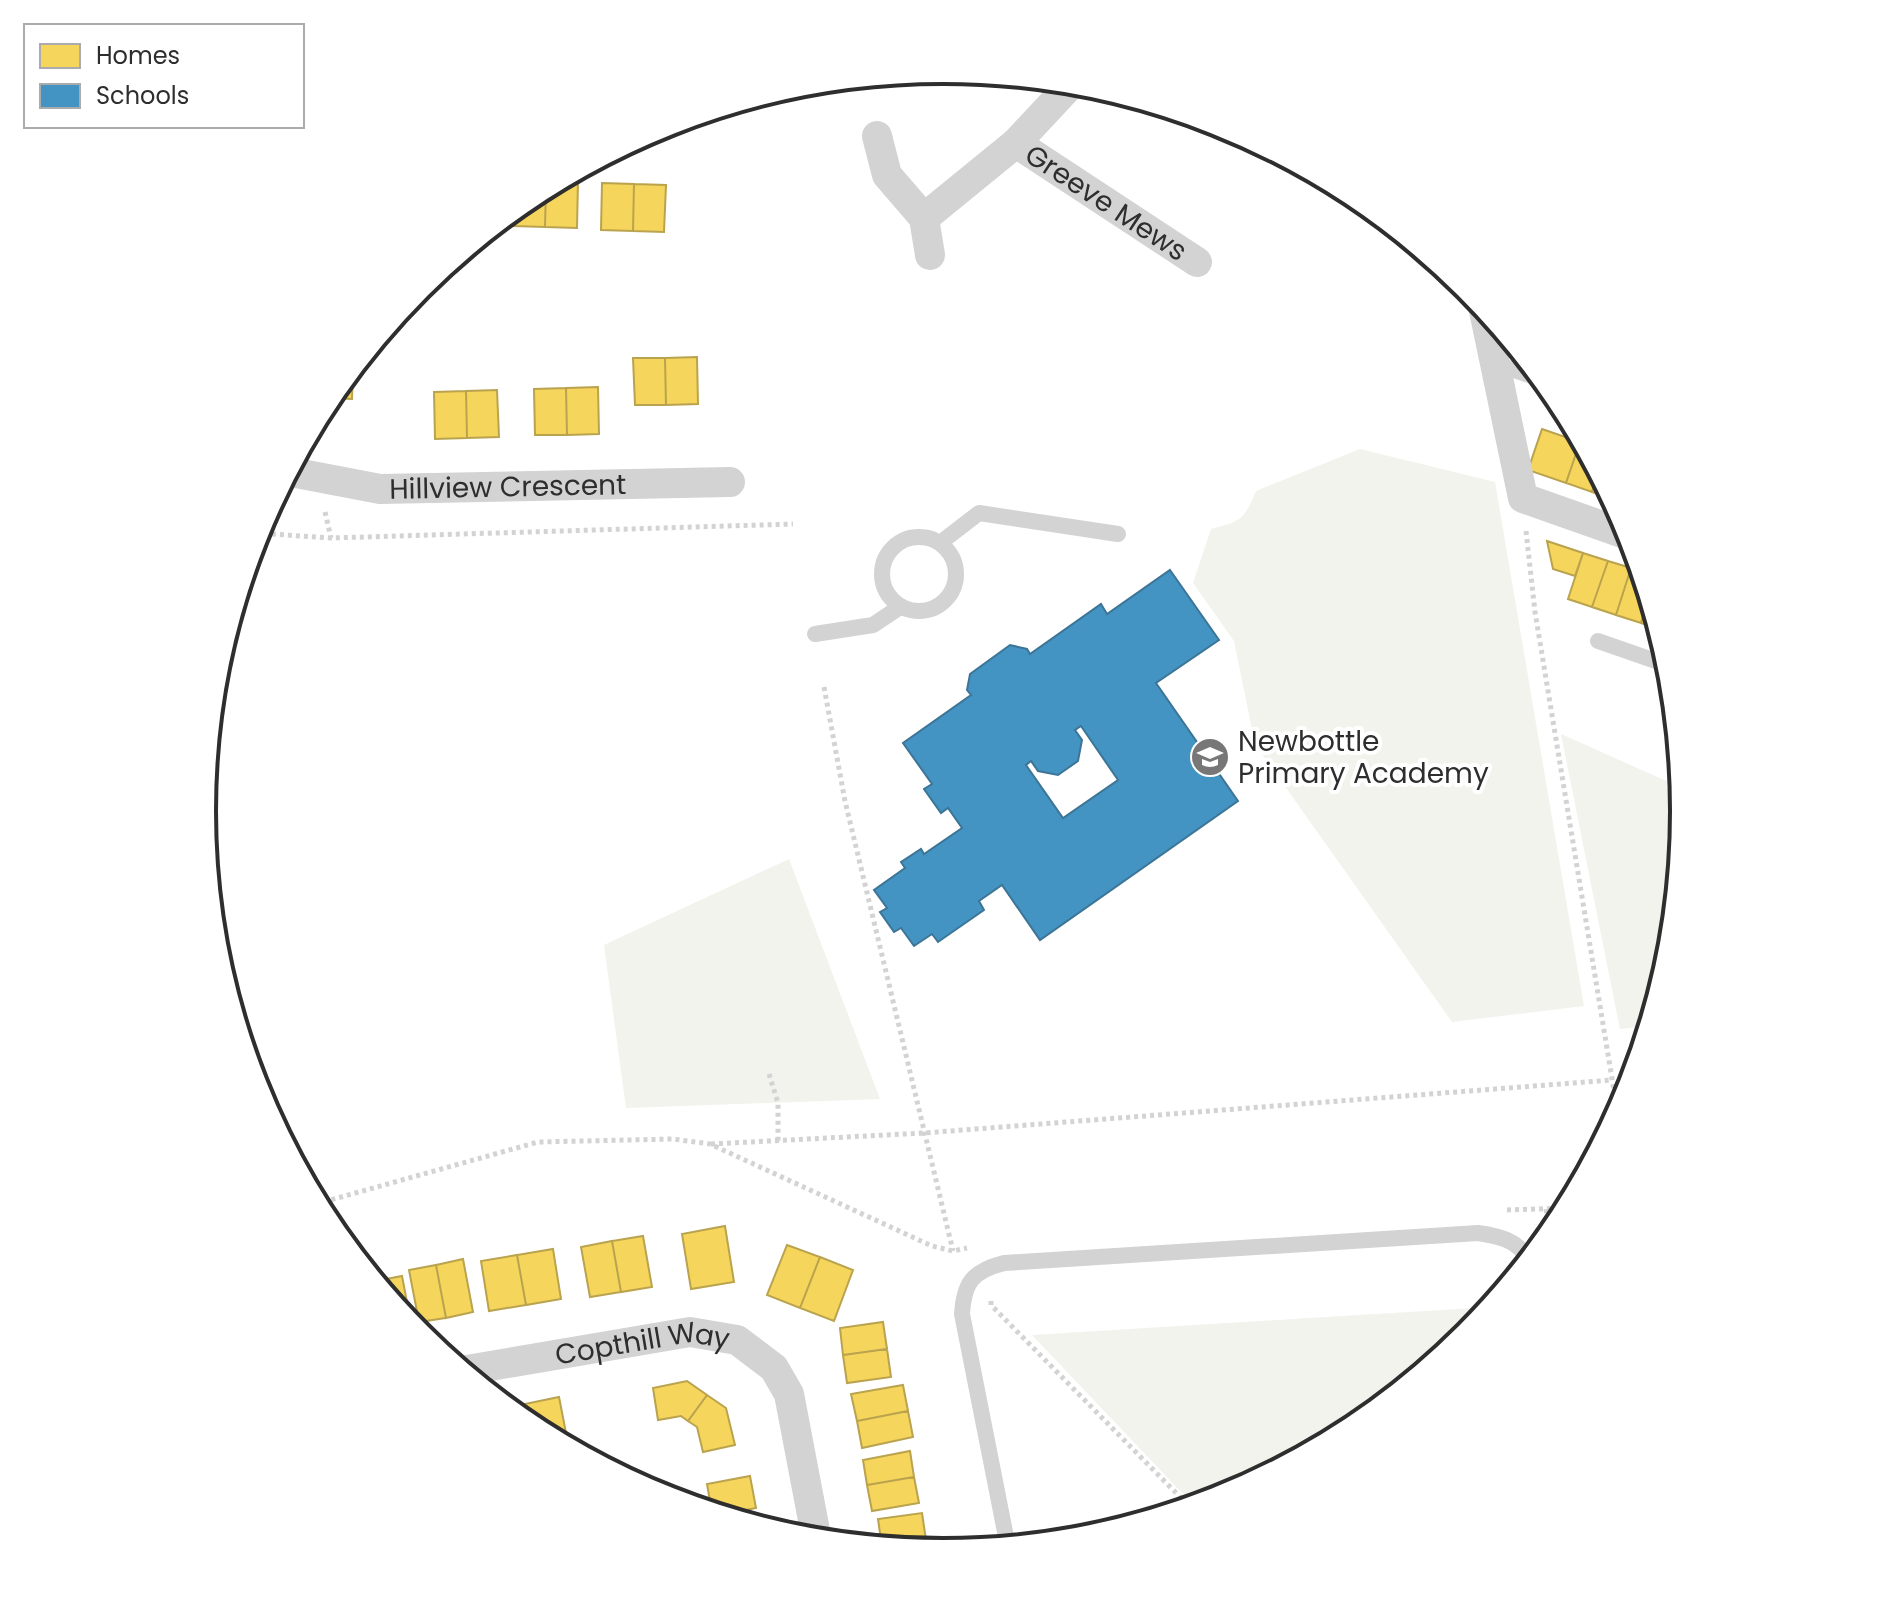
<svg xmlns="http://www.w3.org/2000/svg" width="1886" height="1623" viewBox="0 0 1886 1623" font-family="Poppins,sans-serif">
<rect width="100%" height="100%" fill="#fff"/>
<path fill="#f1f3ec" d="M1360,449L1495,482L1584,1006L1452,1022L1255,744L1234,641L1193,583L1211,529C1240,522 1245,519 1256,491Z
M1561,734L1682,788L1684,812L1670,957L1649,1026L1620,1029Z
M789,859L880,1099L626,1108L604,945Z
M1491,1307L1467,1336L1355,1428L1243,1488L1183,1494L1032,1335Z"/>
<path fill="#f6d55c" stroke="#baa34e" stroke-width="2" d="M559,180H578L577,228L545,227L546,187Z
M602,183L634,184L633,231L601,230Z
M634,184L666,185L664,232L633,231Z
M546,187L545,227L513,226L514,209Z
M697,357L698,404L666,405L665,358Z
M633,358H665L666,405H635Z
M353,367L352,399L328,398Z
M598,387L599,434L567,435L566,388Z
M566,388L567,435H535L534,389Z
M497,390L499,437L467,438L466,391Z
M466,391L467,438L435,439L434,392Z
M1542,429L1580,442L1566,483L1528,470Z
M1580,442L1598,472L1592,492L1566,483Z
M1598,472L1612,498L1592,492Z
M1547,541L1583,553L1575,576L1553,569Z
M1583,553L1608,561L1592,607L1568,599Z
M1608,561L1631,568L1616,615L1592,607Z
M1631,568L1641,572L1649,597L1641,623L1616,615Z
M1649,597L1659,629L1641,623Z
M725,1226L734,1282L691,1289L682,1234Z
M643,1236L652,1287L621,1292L612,1241Z
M612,1241L621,1292L590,1297L581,1247Z
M787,1245L820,1257L800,1308L767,1295Z
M553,1249L561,1299L526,1305L517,1255Z
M517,1255L526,1305L489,1311L481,1261Z
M820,1257L853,1270L834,1321L800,1308Z
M463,1259L473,1312L446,1318L436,1265Z
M436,1265L446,1318L419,1322L409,1270Z
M402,1276L411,1323L409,1324L377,1285L376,1281Z
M883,1322L887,1349L843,1355L840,1328Z
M887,1349L891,1377L847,1383L843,1355Z
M687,1381L707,1395L688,1421L681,1416L658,1420L653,1388Z
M903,1385L908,1411L857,1421L851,1394Z
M707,1395L726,1408L735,1445L703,1452L697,1427L688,1421Z
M559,1397L567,1438L554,1440L531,1428L506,1408Z
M908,1411L913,1437L862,1448L857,1421Z
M588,1446L591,1460L571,1449Z
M910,1451L914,1477L867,1485L863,1460Z
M750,1476L756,1508L721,1515L712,1513L707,1484Z
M914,1477L919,1503L872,1511L867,1485Z
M922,1513L926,1540L882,1547L878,1519Z
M926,1540L928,1552L882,1547Z"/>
<path fill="#4393c3" stroke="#3d7596" stroke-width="2" fill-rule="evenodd" d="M1170,570L1219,640L1156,683L1238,801L1040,940L1002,885L979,901L984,910L938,942L932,934L914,946L901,928L894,932L880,912L887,908L874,890L905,868L901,862L921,849L924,854L962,828L948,808L941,813L924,789L932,784L903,743L971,695L967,690L970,674L1010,645L1027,649L1030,654L1101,604L1107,614ZM1081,726L1118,780L1063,818L1026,765L1031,761L1038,771L1058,775L1078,761L1082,740L1075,730Z"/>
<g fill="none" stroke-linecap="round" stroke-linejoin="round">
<path stroke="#d3d3d3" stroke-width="5" stroke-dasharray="4 4" stroke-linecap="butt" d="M325,512L331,538
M1526,531L1535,612L1618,1115
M256,533L331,538L793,524
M824,687L845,801L953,1251
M769,1074L778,1103V1141
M711,1144L924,1133L1612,1080
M316,1204L538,1142L673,1139L710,1144L932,1246L953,1251L967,1248
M1546,1209L1551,1234
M1507,1210L1568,1208
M991,1301V1305L1183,1500L1228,1496"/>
<path stroke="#d3d3d3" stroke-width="16" d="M1496,364L1544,380
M882 574a37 37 0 1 1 74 0a37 37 0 1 1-74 0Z
M940,543L979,513L1118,534
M815,634L873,625L900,607
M1598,641L1670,666
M1008,1547L962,1314C964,1282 973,1271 1004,1263L1478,1233C1499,1236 1518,1240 1529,1260"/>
<g stroke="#d3d3d3" stroke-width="30">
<path d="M877,136L887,175L924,218L930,255"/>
<path id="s1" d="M1016,143L1197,262"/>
<path d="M924,218L1016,143L1072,83"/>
<path d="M1483,306L1523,498L1631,536"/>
<path id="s2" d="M289,469L291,472L380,489L730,482"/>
<path id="s3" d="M461,1371L690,1332L737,1340L774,1368L789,1394L817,1541"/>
</g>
</g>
<defs>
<g id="school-disc" transform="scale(2)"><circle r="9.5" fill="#777" stroke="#fff"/><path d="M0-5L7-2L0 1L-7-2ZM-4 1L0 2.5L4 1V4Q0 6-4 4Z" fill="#fff"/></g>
</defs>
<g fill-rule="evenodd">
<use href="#school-disc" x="1210" y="757"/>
</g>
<g text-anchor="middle" stroke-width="8" stroke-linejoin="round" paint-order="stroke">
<g font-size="28" fill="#2e2e2e" stroke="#fff">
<text dy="10" stroke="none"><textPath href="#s1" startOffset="108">Greeve Mews</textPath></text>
<text dy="10" stroke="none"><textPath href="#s2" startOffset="222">Hillview Crescent</textPath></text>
<text dy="10" stroke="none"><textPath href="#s3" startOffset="184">Copthill Way</textPath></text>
</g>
<g font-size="28" fill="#2e2e2e" stroke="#fff" text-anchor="start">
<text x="1238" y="751">Newbottle<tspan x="1238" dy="32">Primary Academy</tspan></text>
</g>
</g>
<path d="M0 0H1886V1623H0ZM216 811a727 727 0 1 1 1454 0a727 727 0 1 1-1454 0Z" fill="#fff" fill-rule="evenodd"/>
<path fill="none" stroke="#2e2e2e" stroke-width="4" d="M216 811a727 727 0 1 1 1454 0a727 727 0 1 1-1454 0Z"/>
<rect x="24" y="24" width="280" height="104" fill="#ffffff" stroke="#ababab" stroke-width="2"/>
<rect x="40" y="44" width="40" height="24" fill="#f6d55c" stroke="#ababab" stroke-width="2"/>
<text x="96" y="64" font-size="24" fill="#2e2e2e">Homes</text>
<rect x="40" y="84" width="40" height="24" fill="#4393c3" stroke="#ababab" stroke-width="2"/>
<text x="96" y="104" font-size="24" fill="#2e2e2e">Schools</text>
</svg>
